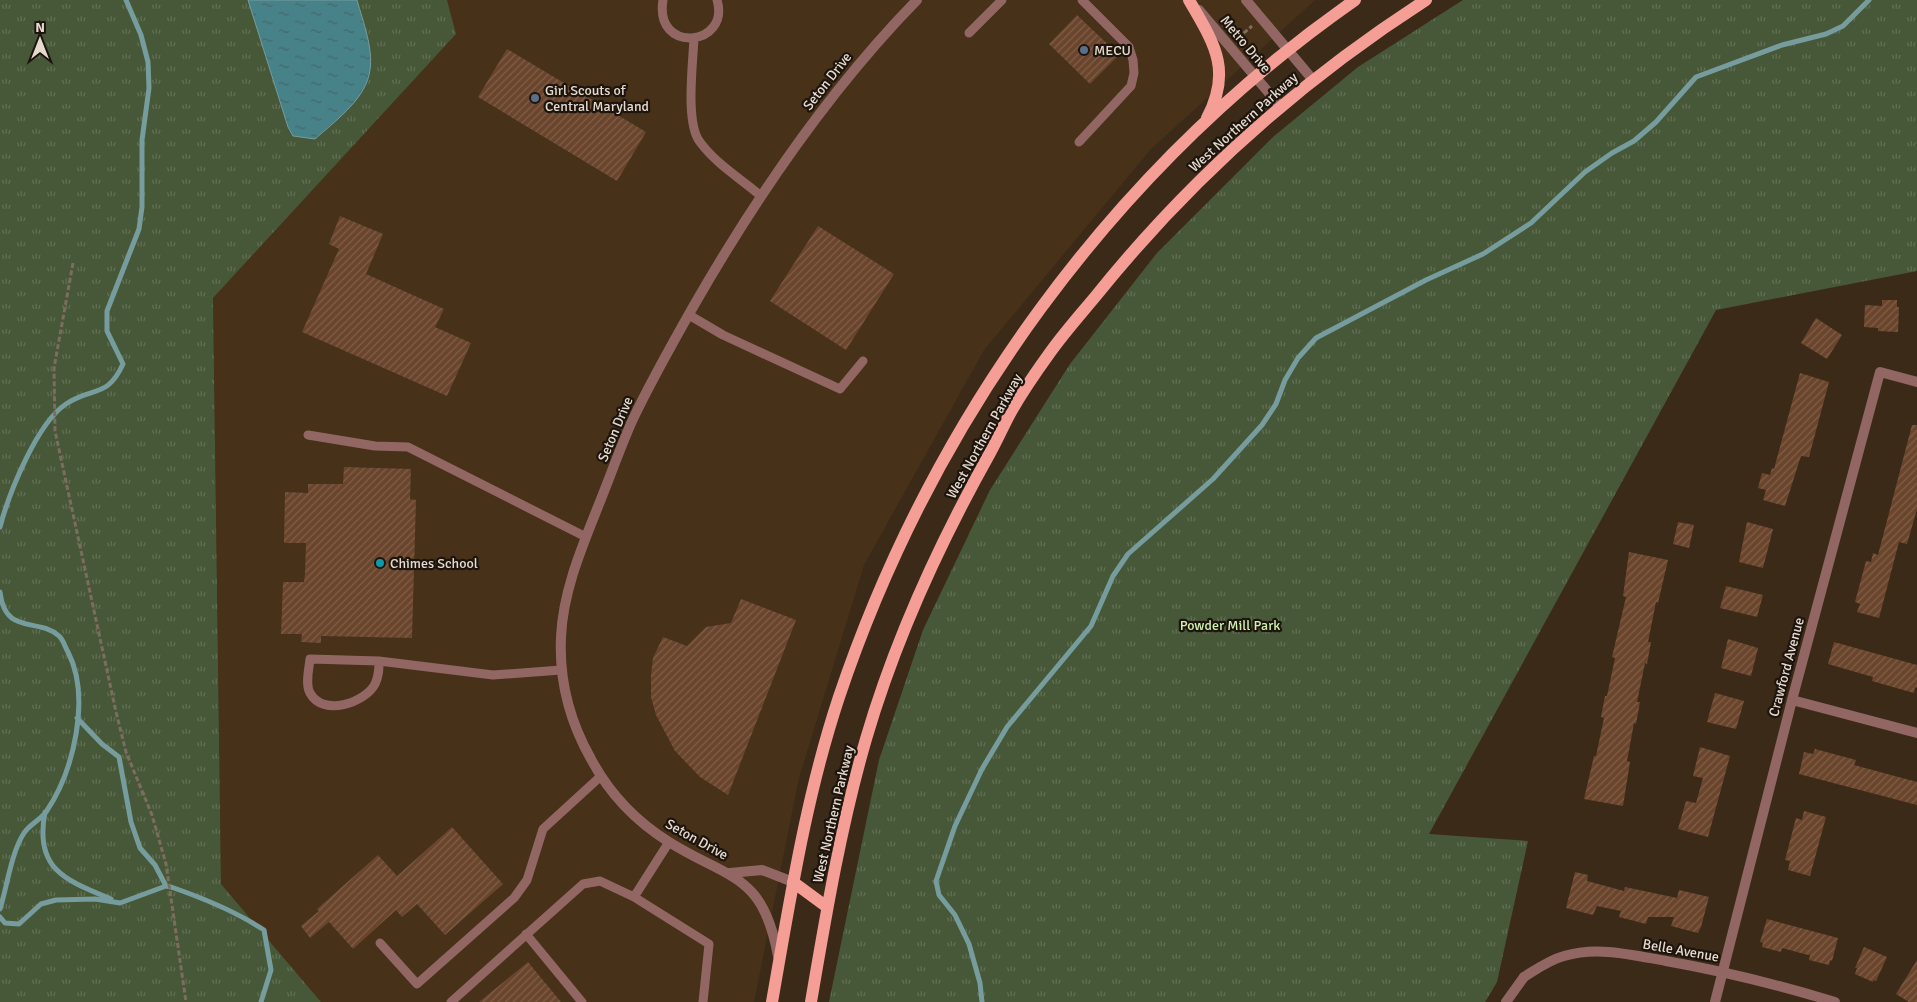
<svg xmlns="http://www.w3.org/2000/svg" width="1917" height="1002" viewBox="0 0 1917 1002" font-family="Signika,sans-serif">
<defs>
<pattern id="park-tufts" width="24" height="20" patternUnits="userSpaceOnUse" patternTransform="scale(1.25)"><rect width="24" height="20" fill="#475838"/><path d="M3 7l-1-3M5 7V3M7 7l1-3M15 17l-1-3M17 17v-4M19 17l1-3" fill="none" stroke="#626f54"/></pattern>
<pattern id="water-ripples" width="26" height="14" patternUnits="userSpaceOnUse" patternTransform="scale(1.25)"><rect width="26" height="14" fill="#468287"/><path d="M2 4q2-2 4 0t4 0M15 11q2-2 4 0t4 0" fill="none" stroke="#46686a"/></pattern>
<pattern id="building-hatch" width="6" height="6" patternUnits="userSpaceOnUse" patternTransform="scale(1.25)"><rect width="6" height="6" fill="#6a452c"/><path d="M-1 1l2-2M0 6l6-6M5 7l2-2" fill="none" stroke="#7f5f4a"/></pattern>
</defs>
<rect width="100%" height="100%" fill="#3c2a19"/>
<path fill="#473119" d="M447,0H1315L1150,150L984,350L864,565L799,778L754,1002H321L221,884L213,298L456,34Z"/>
<path fill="url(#park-tufts)" d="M0,0H447L456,34L213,298L221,884L321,1002H0Z
M1463,0H1917V271L1716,310L1429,834L1528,841L1497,982L1485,1002H829L879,760L923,630L990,490L1070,364L1157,253L1273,137L1358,67Z"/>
<path fill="url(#water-ripples)" stroke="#769c9d" d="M248,0H357C363,22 375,52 369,75C363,101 334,122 315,139L293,136L288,127Z"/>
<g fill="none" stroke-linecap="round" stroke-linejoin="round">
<path stroke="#769c9d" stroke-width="5" d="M0,527C9,493 37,423 66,404C93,386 107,399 123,364L107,331V311L139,229L142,207V140L149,88L148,62L141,35L126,0
M0,592C5,636 38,617 59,636C63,639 65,647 68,652C91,697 74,771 46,812C40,820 29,825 24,833C11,853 7,887 0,909
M77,718L102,744L119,757L131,822L140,848L155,865L166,886
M45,812C34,869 65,880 111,899
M0,917L5,923L19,924L41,904L56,900L95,899L120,903L166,886L171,887C203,898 235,911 264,930L271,970L261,1002
M982,1002L980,983L969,944L955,915L939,895L936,881L955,826L982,769L1007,727L1091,626L1113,576L1128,554L1213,479L1262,425L1276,404L1285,380L1298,358L1316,338L1426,280L1483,254L1531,223L1585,172L1612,153L1634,141L1656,122L1696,77L1782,45L1826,34L1843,26L1869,0"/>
</g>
<path fill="url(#building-hatch)" d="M1077,15L1119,55L1090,84L1049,44Z
M507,49L646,132L617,181L478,97Z
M340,216L383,234L366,274L444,309L435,327L471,343L447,396L302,332L339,249L329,244Z
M818,226L894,274L846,350L770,301Z
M1882,300H1897V307H1899L1898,332L1878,331V328L1864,327L1865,305L1882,306Z
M1816,318L1842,335L1827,359L1801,343Z
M1800,373L1829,382L1809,457L1801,456L1785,506L1763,500L1766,490L1758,488L1762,473L1770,475L1772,468L1774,469Z
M1912,425H1917V509L1907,544L1899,542L1879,618L1857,612L1860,604L1855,602L1866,561L1871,562L1873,553L1878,555Z
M344,467L411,469L410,499L416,500L412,638L321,636V643L301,642L302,634H281L283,582H304L305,574L306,543H284L285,492L308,493V484H343Z
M1678,522L1694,525L1689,548L1673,544Z
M1747,522L1773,529L1763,568L1739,562Z
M1629,552L1668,560L1658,603L1656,602L1648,642H1651L1647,664L1645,663L1637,702H1640L1636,724L1634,723L1627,761L1630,762L1623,806L1584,799L1594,756H1596L1604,718L1601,717L1605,696H1607L1615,658L1612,657L1626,597L1623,596Z
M1726,586L1763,595L1757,617L1720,608Z
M741,599L796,620L728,795L700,777L675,751L656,715L651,697V676L653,658L663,637L687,646L706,627L731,623Z
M1728,639L1758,648L1751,676L1721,668Z
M1834,642L1917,665V688L1915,687L1914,693L1872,681L1873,677L1828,664Z
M1715,693L1744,701L1736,729L1707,722Z
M1700,747L1730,756L1708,837L1678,829L1686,801L1696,803L1703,778L1693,776Z
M1815,749L1856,760L1854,765L1917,782V805L1799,774L1804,752L1813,754Z
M1804,811L1826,817L1810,876L1788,870L1790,861L1785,860L1796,818L1802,820Z
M452,827L503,884L445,935L417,904L402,917L396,910L353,949L329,922L310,938L301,926L319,911L317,909L378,855L397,876Z
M1575,872L1588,875L1587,881L1624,891L1625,887L1677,898L1679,890L1709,897L1701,927L1698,933L1671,926L1674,917H1648L1646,924L1619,917L1621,911L1597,906L1593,915L1566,908Z
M1767,919L1838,938L1832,961L1830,960L1829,965L1809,960L1810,955H1808L1782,948L1781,952L1762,947L1763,943L1760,942Z
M1864,947L1887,957L1876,981L1874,980L1873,982L1855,974L1857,968H1855Z
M1917,960V1002H1909L1896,994Z
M528,962L561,1002H479Z"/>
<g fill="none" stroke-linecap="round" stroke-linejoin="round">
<path stroke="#7c6d5e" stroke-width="3" stroke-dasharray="5 2.5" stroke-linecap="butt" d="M1238,38L1252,26
M73,263L54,368L55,431L116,712L126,752L152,815L166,864L186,1002"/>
<path stroke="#926763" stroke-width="9" d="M663,0C654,55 731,46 717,0
M969,33L1002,0
M694,38C693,63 685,123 700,142C715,163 741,179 761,196
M1079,142L1131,86L1134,73L1133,60L1129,47L1082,0
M689,315L723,335L840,389L863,361
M308,435L375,446L408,447L586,537
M379,661C379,669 379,676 375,684C365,703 323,717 310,693C305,684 309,669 310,659L379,661L493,675L561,670
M634,897L709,944L703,1002
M526,934L582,1002
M380,943L417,984L514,898L527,880L543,829L601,776
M451,1002L583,884L600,881L634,897L669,842"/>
<path stroke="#926763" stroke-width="10" d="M1246,0L1313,80
M1199,10L1280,106
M1792,700L1917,733
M730,873L762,870L793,882
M778,956C763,873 730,880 669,842C637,822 609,793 591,759C570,722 559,680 561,637C563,588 585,540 603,494C613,469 622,443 633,419C651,381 672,344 693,307C756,197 828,91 917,0
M1506,1002L1524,977
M1715,1002L1792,700L1880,372L1917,382"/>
<path stroke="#926763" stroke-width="10" d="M1524,977C1537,969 1549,960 1564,956C1598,946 1632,955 1666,961C1723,971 1779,985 1835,1002"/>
<path stroke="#f49e96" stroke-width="12" d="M1189,0C1213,42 1233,69 1207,118
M793,882L827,907
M772,1002C790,900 806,796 839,697C933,418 1113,169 1355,0
M811,1002C826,914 841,825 866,739C895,640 939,544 990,453C998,439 1004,424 1012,410C1023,391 1036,372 1049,354C1063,334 1080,315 1095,297C1189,180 1300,81 1426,0"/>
</g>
<g fill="#5c6f8a" stroke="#1d150d" stroke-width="2">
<circle cx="1084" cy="50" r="5"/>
<circle cx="535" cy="98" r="5"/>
</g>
<circle fill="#0f9aa8" stroke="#1d150d" stroke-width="2" cx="380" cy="563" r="5"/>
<g text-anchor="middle" stroke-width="4.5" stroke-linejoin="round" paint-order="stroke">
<g font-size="14" fill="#e6dacf" stroke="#1d150d">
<text transform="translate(1246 44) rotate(50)" y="5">Metro Drive</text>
<text transform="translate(827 81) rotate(-52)" y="5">Seton Drive</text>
<text transform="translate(1243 122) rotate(-42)" y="5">West Northern Parkway</text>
<text transform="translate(615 429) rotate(-67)" y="5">Seton Drive</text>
<text transform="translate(984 436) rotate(-61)" y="5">West Northern Parkway</text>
<text transform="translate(1786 667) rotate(-75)" y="5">Crawford Avenue</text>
<text transform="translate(833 814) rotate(-77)" y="5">West Northern Parkway</text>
<text transform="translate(697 839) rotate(29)" y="5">Seton Drive</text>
<text transform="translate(1681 950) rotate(10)" y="5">Belle Avenue</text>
</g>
<g font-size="14" fill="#e6dacf" stroke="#1d150d" text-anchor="start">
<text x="1094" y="55">MECU</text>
<text x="545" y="95">Girl Scouts of<tspan x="545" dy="16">Central Maryland</tspan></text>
<text x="390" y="568">Chimes School</text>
</g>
<g font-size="14" fill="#cef1b0" stroke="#1d150d">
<text x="1230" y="630">Powder Mill Park</text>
</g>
</g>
<g transform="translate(40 40)" stroke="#1d150d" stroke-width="4" paint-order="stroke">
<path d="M0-4L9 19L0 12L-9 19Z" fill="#e6dacf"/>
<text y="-8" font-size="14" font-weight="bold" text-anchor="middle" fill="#e6dacf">N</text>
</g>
</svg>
